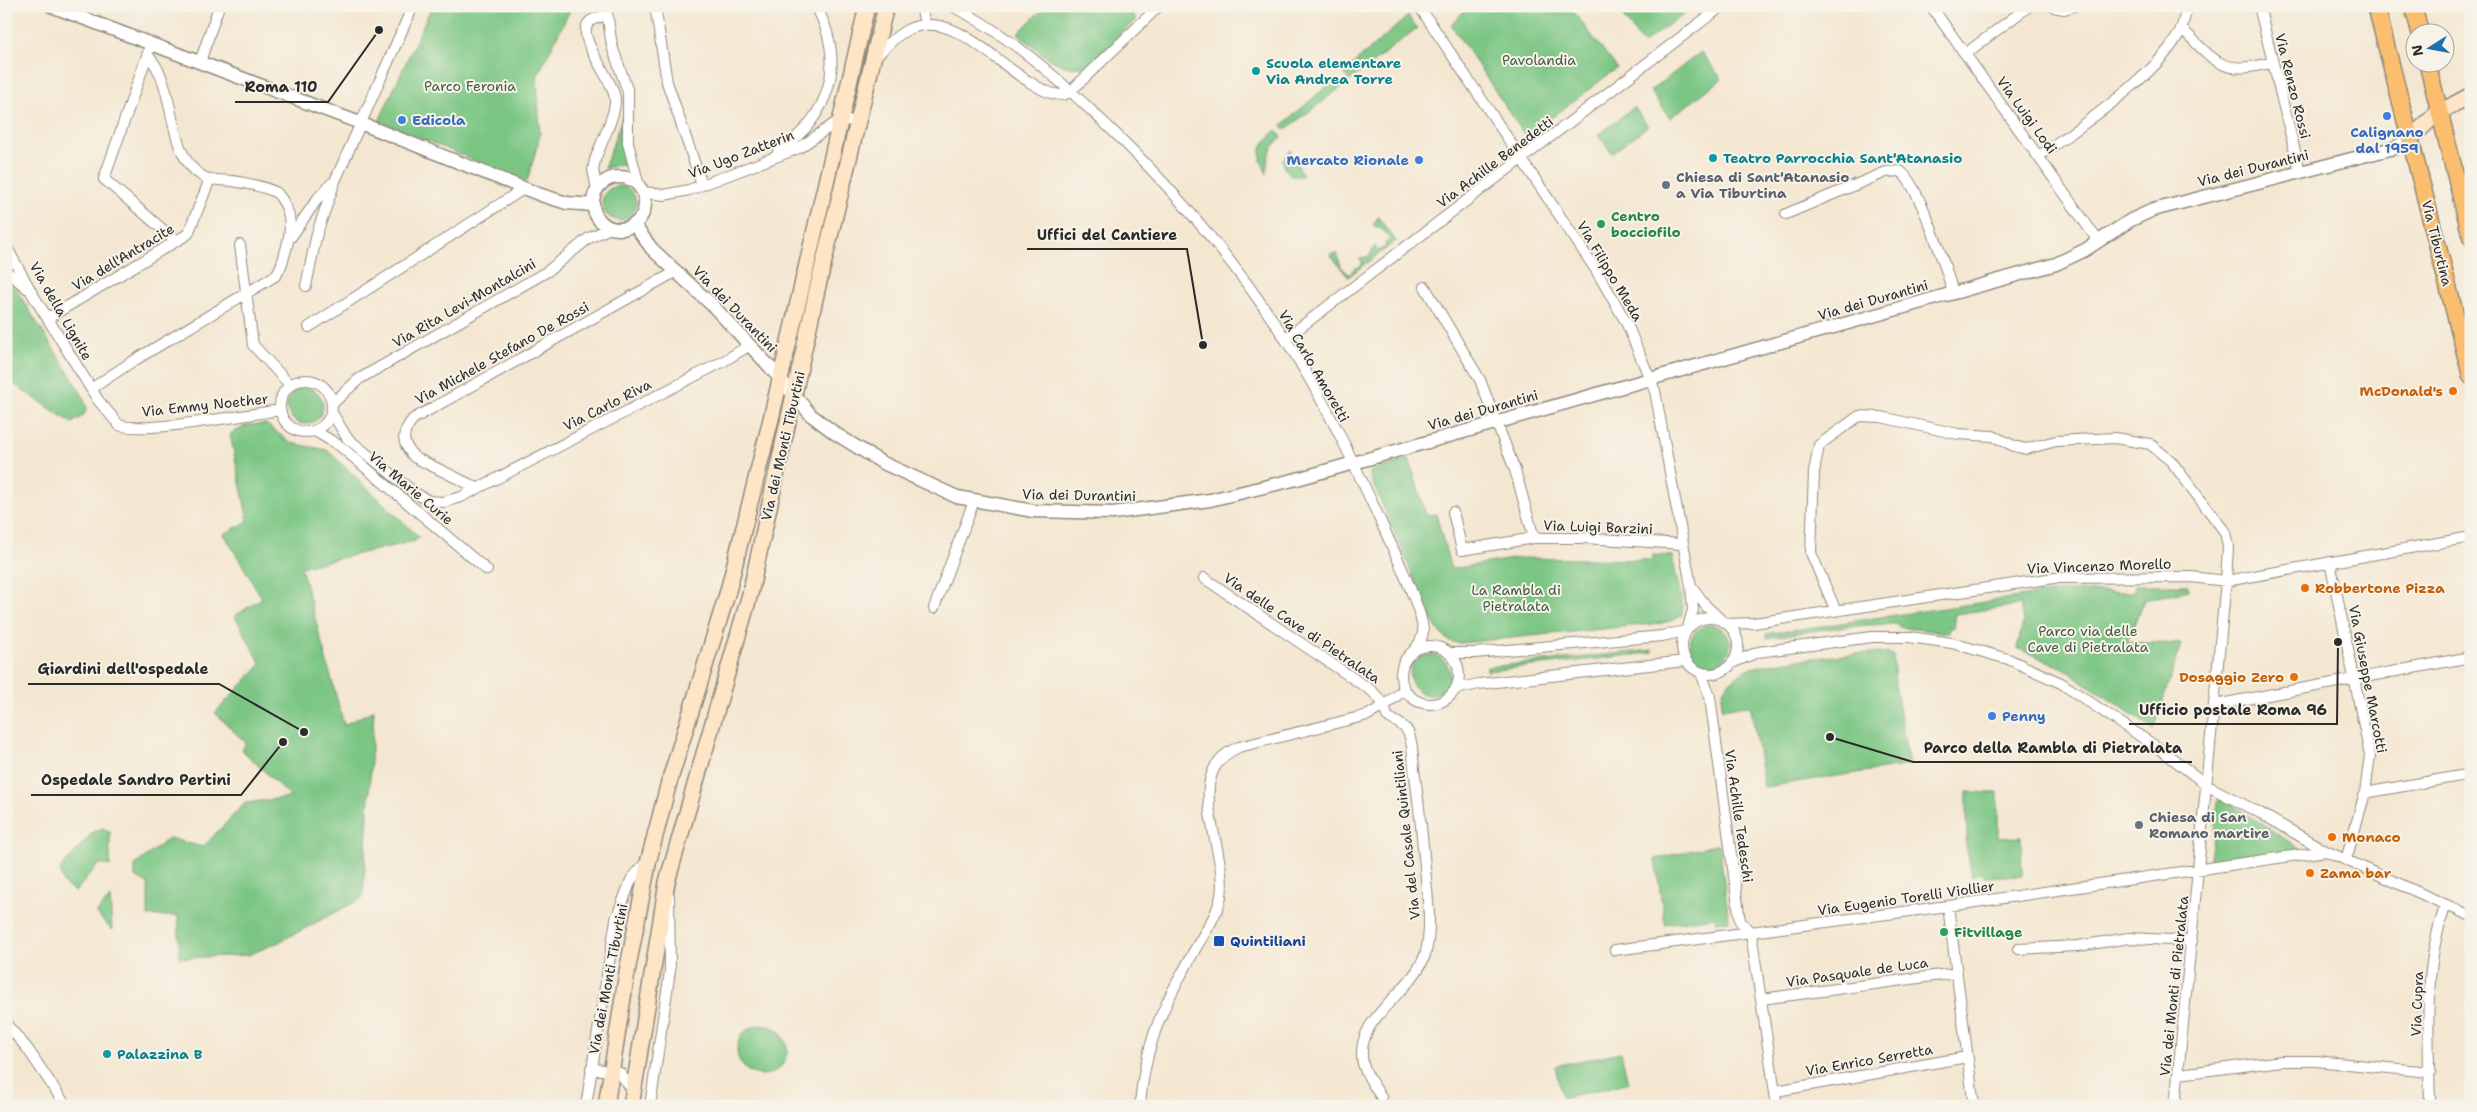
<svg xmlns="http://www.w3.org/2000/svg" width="2477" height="1112" viewBox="0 0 2477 1112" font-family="'Shantell Sans',sans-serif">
<rect width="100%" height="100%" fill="#f7f3e8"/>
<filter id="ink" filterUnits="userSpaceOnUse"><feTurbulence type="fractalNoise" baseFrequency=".02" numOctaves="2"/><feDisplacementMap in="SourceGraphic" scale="10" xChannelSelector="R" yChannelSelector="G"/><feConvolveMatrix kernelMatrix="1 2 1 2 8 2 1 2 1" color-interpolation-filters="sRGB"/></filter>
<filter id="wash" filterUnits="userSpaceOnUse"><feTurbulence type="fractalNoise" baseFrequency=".0096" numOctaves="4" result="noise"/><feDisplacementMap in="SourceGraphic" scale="20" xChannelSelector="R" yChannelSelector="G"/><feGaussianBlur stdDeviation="1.12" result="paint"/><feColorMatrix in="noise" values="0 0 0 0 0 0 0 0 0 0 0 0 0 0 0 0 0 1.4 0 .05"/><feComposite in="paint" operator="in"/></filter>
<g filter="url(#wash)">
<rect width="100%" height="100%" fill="#f4e7d1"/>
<path fill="#7bc684" stroke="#537858" d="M432,6H572L537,77L540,135L527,182L379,121Z
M1046,6H1141L1133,15L1136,20L1130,25C1119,37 1106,54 1092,63C1065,79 1036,49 1018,33Z
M1469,6H1569L1617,68L1529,135L1524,134L1451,25Z
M1615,6H1694L1643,44Z
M1408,16L1417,28L1349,81L1344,72Z
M1701,52L1722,79L1670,118L1650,91Z
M1335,79L1344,85L1285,130L1281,126Z
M1634,107L1648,126L1612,153L1598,135Z
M623,115L620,139L625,166L617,165L604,169Z
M1276,130L1282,137C1270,148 1266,158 1267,174L1261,161V147Z
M1290,150L1303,176H1292L1284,168L1283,159Z
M602 203a17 17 0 1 1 34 0a17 17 0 1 1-34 0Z
M1378,217L1396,241L1348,277L1330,254L1337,253L1341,267L1350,275L1355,267L1358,268L1363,263L1359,259L1369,256L1375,246L1377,251L1386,247L1385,243L1390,240L1383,230L1373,225Z
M6,280L14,286L82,394L87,408L83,416L72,423L6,379Z
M287 406a18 18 0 1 1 36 0a18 18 0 1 1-36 0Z
M266,424L291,443L327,450L419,537L415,541L301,567L344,725L374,710L363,898L279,942L248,955L180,958L178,916H148V884L135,877V865L169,838L203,847L245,803L291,797L242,750L246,743L215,713L261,664L235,616L262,598L224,534L248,521L230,434L248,425Z
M1409,459L1426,515L1436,514L1451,569L1518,558L1652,560V555L1672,556L1683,606L1681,616L1674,620L1662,623L1461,643C1446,643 1441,635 1433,622L1370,476L1371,471Z
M2135,585H2187L2188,590L2144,600L2127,642L2181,644L2154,729L2061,667L2017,648L2023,622L2020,605L1955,614L1953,628L1950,627L1949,633L1899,627V624C1854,624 1811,631 1767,638L1766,634L2039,594L2071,591L2135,592Z
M1690 645a20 20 0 1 1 40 0a20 20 0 1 1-40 0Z
M1652,650V653L1487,671V667Z
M1879,652L1893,655L1895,684L1909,765L1764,787L1751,708L1747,705L1722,709C1722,703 1720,693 1725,687C1728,683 1738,675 1742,672C1761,660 1853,655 1879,652Z
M1410 675a20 20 0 1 1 40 0a20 20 0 1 1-40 0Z
M1967,792L1998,793V838L2021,837L2022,875L1984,877L1979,873L1972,877L1965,839L1967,838Z
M2219,796L2302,850L2209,864Z
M103,828L110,832V866L99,864L75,892L63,883L60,869L94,831Z
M1719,844L1729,921L1716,922L1715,917L1665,924L1655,859Z
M110,898L112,930L96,913Z
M737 1050a25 25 0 1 1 50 0a25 25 0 1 1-50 0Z
M1621,1052L1628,1083L1562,1098L1555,1066Z"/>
</g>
<g filter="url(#ink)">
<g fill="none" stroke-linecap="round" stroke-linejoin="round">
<g stroke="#90897e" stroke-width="12">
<path id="minor" d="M606,6L612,46L628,92V143L639,186
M655,6L667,82L702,185
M923,6L922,11L925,23
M952,6C1006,33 1053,74 1096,115C1167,181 1231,256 1284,337C1324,398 1355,465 1385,531C1394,551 1423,612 1423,631C1423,638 1419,644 1415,649
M1419,6L1596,270L1626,322L1655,391L1691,586L1693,610L1688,627
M1931,6L2099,242
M2259,6L2300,172
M2054,7L2064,9L2074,6
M2181,28C2216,62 2222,77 2273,62
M149,50L104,179L176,241
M1965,54L2029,6
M875,57C885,48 895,36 907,30C950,8 994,61 1028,81C1039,88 1050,95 1063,95L1071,91L1159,6
M200,62L219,6
M778,152C830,116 847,64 816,6
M2039,156C2079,127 2162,73 2181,29C2184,22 2185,13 2187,6
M597,189L593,170L595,160C600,145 615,116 615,102C617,76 554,20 607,16
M644,192L664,195L689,190L799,148L841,119L858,122
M1786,214L1886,172L1900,171C1919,184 1946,268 1953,293
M291,237L318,198L332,183
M240,245L253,345L290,385
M6,246L33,295L98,400L119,425C141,434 250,414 280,410
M6,271L28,289
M306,286L317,233L335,181L413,6
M1425,287L1480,380L1515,470L1534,538
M48,318L188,234L210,179
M309,327L525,188
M1285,339L1722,6
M280 406a26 26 0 1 1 52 0a26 26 0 1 1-52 0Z
M91,389L130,363L275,276C280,271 282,264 284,257C291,234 295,213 277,193C264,186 246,183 232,181C222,180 210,181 202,176C164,153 178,83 147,55
M332,404L359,379L548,271L589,238L610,228
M331,411L347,438L415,493L429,501L443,502L461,497L724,361L750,345
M315,431L340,446L487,570
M477,488L414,457C401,442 401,434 413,419L677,271
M1453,512L1462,550L1534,538H1583L1683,544
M2330,562L2370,755L2365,793L2346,860
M1204,578L1372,691L1383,703L1387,716C1394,722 1403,723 1408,732C1413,742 1413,758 1414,769C1419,802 1422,835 1425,867C1427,895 1433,927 1425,955C1412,994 1353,1017 1363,1064C1366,1075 1375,1087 1381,1097
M1692,587L1706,606L1720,619
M934,608L974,501
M1836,611L1811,553L1814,472L1819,445L1859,416L1881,417L1958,434L1993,436L2014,446L2026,449L2056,441L2115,438L2150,444L2171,461L2225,532L2228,547L2226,581L2175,1106
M1682 646a28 28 0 1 1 56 0a28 28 0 1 1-56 0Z
M1727,624L1754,623L2054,578L2191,577L2226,581L2471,537
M1401 675a29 29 0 1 1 58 0a29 29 0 1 1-58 0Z
M1449,653H1475L1662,636L1685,631
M1732,663L1758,652L1872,637H1909L1952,643L2008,659L2061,683L2164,752L2208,786L2260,813L2326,851L2471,916
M1701,673L1710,697L1740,921L1751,933
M1455,689L1479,684L1685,661
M2215,705L2471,657
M2365,793L2471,774
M1948,906L1974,1106
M1751,933L1777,1106
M2018,949L2078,946L2129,938L2192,941
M1615,950L1948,906L2326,851
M1762,999L1956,973
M6,1024L27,1048L66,1106
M591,1068L620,1073L633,1091
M2179,1074L2282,1061H2316L2430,1072
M1776,1091L1967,1057
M586,1106L616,919L631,880L646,862
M650,1106L670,971L669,896
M1140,1106C1142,1074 1151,1036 1165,1007C1173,988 1184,971 1193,953C1203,935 1217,916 1221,896C1229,850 1178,772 1239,747L1368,715L1384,706L1405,689
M2430,1106C2429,1039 2422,968 2446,905"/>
</g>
<g stroke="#90897e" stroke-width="15">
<path id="tertiary" d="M51,6L360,123L541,195L567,203L593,205
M593 203a26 26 0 1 1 52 0a26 26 0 1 1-52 0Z
M635,226L652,249L712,305L770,367L811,415L836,434L881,462L957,497L1033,511L1113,513L1210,500L1297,479L2056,264L2085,250L2131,220L2153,210L2394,148L2410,139"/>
</g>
<g stroke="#90897e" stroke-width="18">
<path id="secondary" d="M2410,139L2436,114L2471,95
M606,1106L627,972L649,859L668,786L728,591L770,423L867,6
M631,1106L667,882L750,594L817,290L886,6"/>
</g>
<g stroke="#90897e" stroke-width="19">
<path id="primary" d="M2376,6L2471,376
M2413,6L2420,32
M2427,62L2471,237"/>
</g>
<use href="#minor" stroke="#fff" stroke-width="10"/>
<use href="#tertiary" stroke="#fff" stroke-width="12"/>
<use href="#secondary" stroke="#fde5c5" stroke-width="15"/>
<use href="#primary" stroke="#fbbd6e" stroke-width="16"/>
</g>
</g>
<g fill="#0f9aa8" stroke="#f7f3e8" stroke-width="2">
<circle cx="1256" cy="71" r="5"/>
<circle cx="1713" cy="158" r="5"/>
<circle cx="107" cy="1054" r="5"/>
</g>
<g fill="#3f7fe0" stroke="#f7f3e8" stroke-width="2">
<circle cx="2387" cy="116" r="5"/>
<circle cx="402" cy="120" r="5"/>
<circle cx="1419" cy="160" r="5"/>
<circle cx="1992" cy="716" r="5"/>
</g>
<g fill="#6b7280" stroke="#f7f3e8" stroke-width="2">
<circle cx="1666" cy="185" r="5"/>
<circle cx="2139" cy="825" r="5"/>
</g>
<g fill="#2e9e5b" stroke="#f7f3e8" stroke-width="2">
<circle cx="1601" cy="224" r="5"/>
<circle cx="1944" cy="932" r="5"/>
</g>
<g fill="#e8710a" stroke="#f7f3e8" stroke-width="2">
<circle cx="2453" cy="391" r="5"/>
<circle cx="2305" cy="588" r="5"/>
<circle cx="2294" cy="677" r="5"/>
<circle cx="2332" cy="837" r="5"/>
<circle cx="2310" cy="873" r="5"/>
</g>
<rect fill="#1a4fb4" stroke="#f7f3e8" stroke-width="2" x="1213" y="935" width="12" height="12" rx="2.5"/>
<g text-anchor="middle" stroke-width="4" stroke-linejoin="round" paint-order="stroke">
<g font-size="14" fill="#435a46" stroke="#f7f3e8">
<text x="1539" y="65">Pavolandia</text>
<text x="470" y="91">Parco Feronia</text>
<text x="1516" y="595">La Rambla di<tspan x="1516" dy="16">Pietralata</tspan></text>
<text x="2088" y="636">Parco via delle<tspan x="2088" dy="16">Cave di Pietralata</tspan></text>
</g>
<g font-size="14" font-weight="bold" fill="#0d838f" stroke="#f7f3e8" text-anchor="start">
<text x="1266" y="68">Scuola elementare<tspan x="1266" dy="16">Via Andrea Torre</tspan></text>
<text x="1723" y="163">Teatro Parrocchia Sant'Atanasio</text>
<text x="117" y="1059">Palazzina B</text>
</g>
<g font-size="14" fill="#2b2b2b" stroke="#f7f3e8">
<text transform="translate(2293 86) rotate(76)" y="5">Via Renzo Rossi</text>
<text transform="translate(2027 115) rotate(54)" y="5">Via Luigi Lodi</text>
<text transform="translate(741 154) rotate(-21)" y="5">Via Ugo Zatterin</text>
<text transform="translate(1495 162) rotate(-37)" y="5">Via Achille Benedetti</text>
<text transform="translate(2253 168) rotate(-14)" y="5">Via dei Durantini</text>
<text transform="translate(2437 243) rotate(76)" y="5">Via Tiburtina</text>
<text transform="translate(123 257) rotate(-31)" y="5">Via dell'Antracite</text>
<text transform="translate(1610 271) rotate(59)" y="5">Via Filippo Meda</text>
<text transform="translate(1873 300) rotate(-16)" y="5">Via dei Durantini</text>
<text transform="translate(464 303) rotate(-30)" y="5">Via Rita Levi-Montalcini</text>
<text transform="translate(735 309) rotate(46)" y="5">Via dei Durantini</text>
<text transform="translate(61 311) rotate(60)" y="5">Via della Lignite</text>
<text transform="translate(502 353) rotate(-29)" y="5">Via Michele Stefano De Rossi</text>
<text transform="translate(1314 366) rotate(60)" y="5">Via Carlo Amoretti</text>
<text transform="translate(205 405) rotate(-6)" y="5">Via Emmy Noether</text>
<text transform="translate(607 405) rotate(-27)" y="5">Via Carlo Riva</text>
<text transform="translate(1483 410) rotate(-16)" y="5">Via dei Durantini</text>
<text transform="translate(783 446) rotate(-77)" y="5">Via dei Monti Tiburtini</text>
<text transform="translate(411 488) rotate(40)" y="5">Via Marie Curie</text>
<text transform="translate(1079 495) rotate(1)" y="5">Via dei Durantini</text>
<text transform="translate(1598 527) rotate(2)" y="5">Via Luigi Barzini</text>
<text transform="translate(2099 566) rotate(-2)" y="5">Via Vincenzo Morello</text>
<text transform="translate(1302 628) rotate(34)" y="5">Via delle Cave di Pietralata</text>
<text transform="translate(2368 679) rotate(79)" y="5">Via Giuseppe Marcotti</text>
<text transform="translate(1739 816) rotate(82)" y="5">Via Achille Tedeschi</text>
<text transform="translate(1406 835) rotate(-96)" y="5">Via del Casale Quintiliani</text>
<text transform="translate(1906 898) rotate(-8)" y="5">Via Eugenio Torelli Viollier</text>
<text transform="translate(1857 972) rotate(-8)" y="5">Via Pasquale de Luca</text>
<text transform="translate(608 979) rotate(-79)" y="5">Via dei Monti Tiburtini</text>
<text transform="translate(2174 986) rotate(-84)" y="5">Via dei Monti di Pietralata</text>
<text transform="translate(2417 1004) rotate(-88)" y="5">Via Cupra</text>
<text transform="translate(1869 1060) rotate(-10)" y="5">Via Enrico Serretta</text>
</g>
<g font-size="14" font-weight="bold" fill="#366cbe" stroke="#f7f3e8" text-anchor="start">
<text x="412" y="125">Edicola</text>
<text x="2387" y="137" text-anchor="middle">Calignano<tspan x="2387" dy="16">dal 1959</tspan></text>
<text x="1409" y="165" text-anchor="end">Mercato Rionale</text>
<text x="2002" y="721">Penny</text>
</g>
<g font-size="14" font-weight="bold" fill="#5b616d" stroke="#f7f3e8" text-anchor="start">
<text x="1676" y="182">Chiesa di Sant'Atanasio<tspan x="1676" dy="16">a Via Tiburtina</tspan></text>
<text x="2149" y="822">Chiesa di San<tspan x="2149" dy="16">Romano martire</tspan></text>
</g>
<g font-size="14" font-weight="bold" fill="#27864d" stroke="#f7f3e8" text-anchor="start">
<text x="1611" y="221">Centro<tspan x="1611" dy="16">bocciofilo</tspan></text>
<text x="1954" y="937">Fitvillage</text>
</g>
<g font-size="14" font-weight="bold" fill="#c56008" stroke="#f7f3e8" text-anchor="start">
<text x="2443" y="396" text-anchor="end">McDonald's</text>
<text x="2315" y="593">Robbertone Pizza</text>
<text x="2284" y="682" text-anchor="end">Dosaggio Zero</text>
<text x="2342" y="842">Monaco</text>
<text x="2320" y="878">Zama bar</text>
</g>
<g font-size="14" font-weight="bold" fill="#164399" stroke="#f7f3e8" text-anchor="start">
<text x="1230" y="946">Quintiliani</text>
</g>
</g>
<path fill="none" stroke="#2b2b2b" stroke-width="2" d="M379 30L328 102H235M1203 345L1187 249H1027M304 732L219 684H28M2338 642L2337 724H2129M1830 737L1913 762H2192M283 742L241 795H31"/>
<g fill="#2b2b2b" stroke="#f7f3e8" stroke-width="2">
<circle cx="379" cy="30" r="5"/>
<circle cx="1203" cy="345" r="5"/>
<circle cx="304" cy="732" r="5"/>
<circle cx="2338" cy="642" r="5"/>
<circle cx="1830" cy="737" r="5"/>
<circle cx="283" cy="742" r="5"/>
</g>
<g font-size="15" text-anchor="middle" font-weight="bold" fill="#2b2b2b" stroke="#f7f3e8" stroke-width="4" stroke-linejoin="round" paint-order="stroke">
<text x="281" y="92">Roma 110</text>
<text x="1107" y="240">Uffici del Cantiere</text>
<text x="123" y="674">Giardini dell'ospedale</text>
<text x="2233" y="715">Ufficio postale Roma 96</text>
<text x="2053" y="753">Parco della Rambla di Pietralata</text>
<text x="136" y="785">Ospedale Sandro Pertini</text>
</g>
<rect width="2477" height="1112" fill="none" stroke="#f7f3e8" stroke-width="25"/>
<g transform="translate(2430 48) rotate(259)"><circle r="24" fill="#f7f3e8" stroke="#a5a39c"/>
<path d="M0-4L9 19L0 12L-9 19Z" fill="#1f6fb2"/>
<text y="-8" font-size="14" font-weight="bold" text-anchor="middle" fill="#2b2b2b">N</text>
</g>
</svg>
